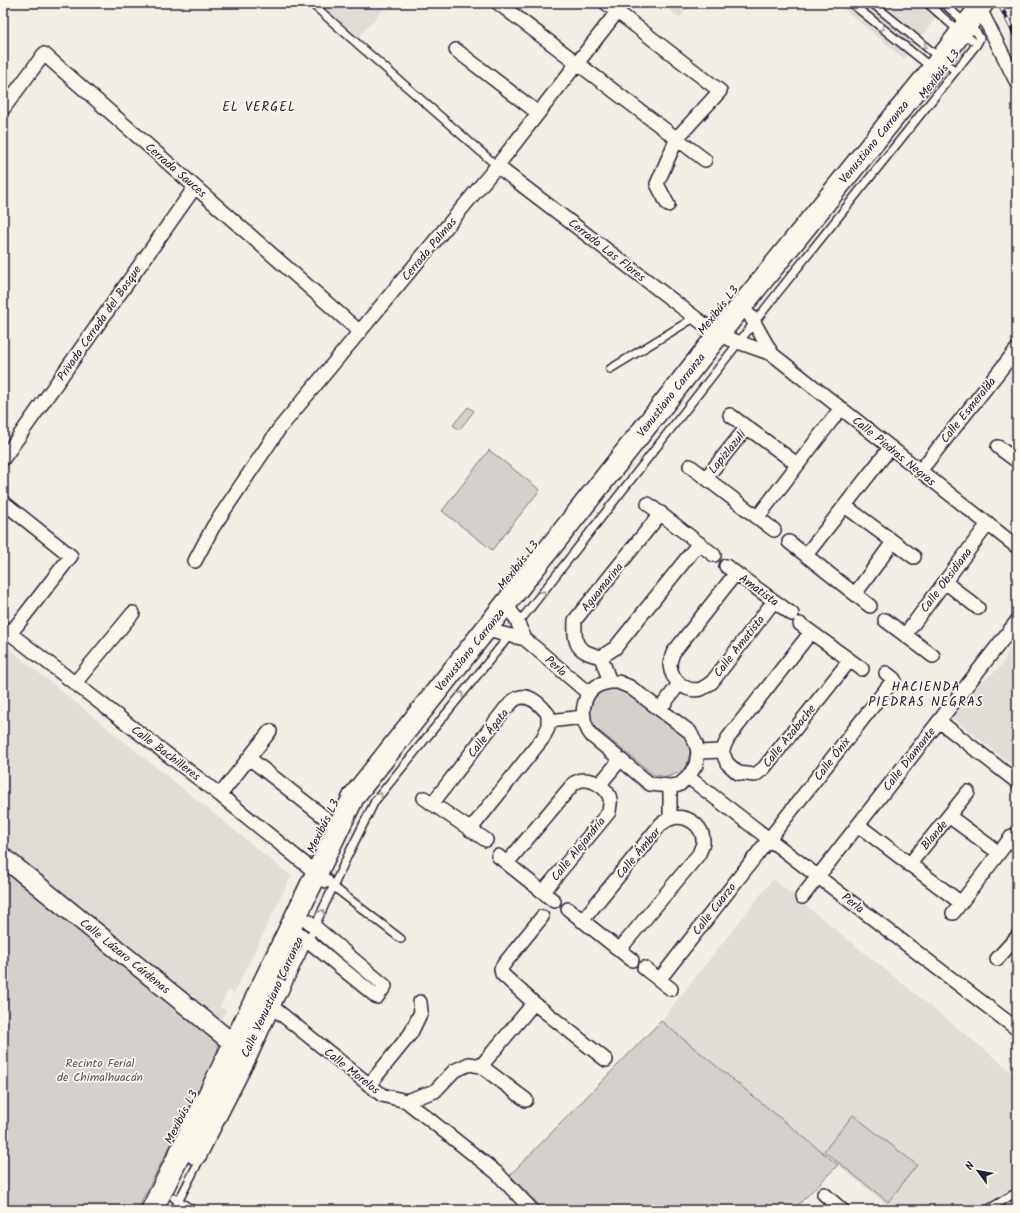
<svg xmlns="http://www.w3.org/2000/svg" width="1020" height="1213" viewBox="0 0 1020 1213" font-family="Kalam,sans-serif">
<rect width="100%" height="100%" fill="#f2eee5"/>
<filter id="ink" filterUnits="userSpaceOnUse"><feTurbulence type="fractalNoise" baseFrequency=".025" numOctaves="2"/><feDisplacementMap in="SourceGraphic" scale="8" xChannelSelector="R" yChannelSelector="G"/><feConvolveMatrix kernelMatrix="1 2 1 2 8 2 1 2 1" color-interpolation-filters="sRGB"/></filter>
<g filter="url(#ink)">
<path fill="#e0dcd6" d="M314,3H389L356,40Z
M662,3H692L679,18Z
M837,3H947L904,59Z
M1017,637V769L953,718L980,682L989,677L1003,664L1011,644Z
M3,644L291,876L234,993L228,990L220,1007L226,1010L219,1024L3,851Z
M773,879L1017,1076V1210H893L661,1021Z"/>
<path fill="#d4d1cc" stroke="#7b7a84" d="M468,407L474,411L459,430L453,425Z
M489,450L540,490L492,550L442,511Z
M613,685L628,689L681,732L689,743L690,752L688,761L684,769L678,773L667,777L654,775L593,726C586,713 590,706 595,693Z
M3,870L219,1042L216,1057L137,1210H3Z
M661,1021L838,1165L793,1210H544L510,1175Z
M853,1115L917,1165L888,1202L824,1151Z"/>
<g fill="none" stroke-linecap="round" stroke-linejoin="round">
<g stroke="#22223b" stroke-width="10">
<path id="lane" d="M311,3L497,166
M851,3L927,64V69
M872,3L952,68
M927,3L961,33L972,40
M610,369L694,318
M517,625L779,291L977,44L980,38L977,33L943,3
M330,884L401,939
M283,994L349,853L375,801L510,635
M174,1198L193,1210
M174,1210L201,1157
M987,1210L1017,1192"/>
</g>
<g stroke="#22223b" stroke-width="16">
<path id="street" d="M498,3L705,160
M606,3L720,91L677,138L657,184L668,205
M979,7L1017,83
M456,50L538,113
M3,109L44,54L360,332
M497,166L718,335L772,354L1017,547
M741,306L751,317L772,354
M730,415L797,464
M998,447L1017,461
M3,459L195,187
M690,466L774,530
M920,471L1017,349
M706,478L746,428
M3,502L71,556L10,634
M648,504L714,555
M845,506L914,557
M661,513L575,620C574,645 576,651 601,657L615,648L699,543
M757,518L841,408
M789,542L870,606
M806,555L890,448
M195,561L213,527L279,429L497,166L617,12
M726,566L792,614
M736,573L673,653C672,656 670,661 670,665C671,680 686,693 701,689C705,687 709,684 712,682L774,601
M945,582L978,608
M855,594L893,542
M506,605L515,617L525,639L588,693
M885,620L933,656
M800,624L862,669
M3,628L220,795L326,881
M486,630L525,639
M811,632L728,738L722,751L727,763L738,773L755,775L764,768L850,660
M905,635L988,524
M601,657L610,682
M610,682H618L630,687L690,732L696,744L698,752L696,765L688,777L679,785L670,786L650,784L592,736C590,734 588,731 587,728C580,715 583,693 597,686C601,684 606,683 610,682Z
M75,683L133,613
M660,709L679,684
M549,721L584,717
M939,721L1017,782
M698,752L722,751
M249,758L338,828
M688,777L1017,1029
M599,785L620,760
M220,795L270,731
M424,798L486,840
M432,804L505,709C508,707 511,703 514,700C527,691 540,704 548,714V728L543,738L470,830
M950,817L999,853
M670,819V786
M858,825L961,903
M498,856L554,901
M507,863L574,783C577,782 580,780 583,780C593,779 608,788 610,799C611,803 609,808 609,812L543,892
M909,865L968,792
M802,897L1017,621
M568,909L632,960
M953,913L1012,836
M542,917L504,964L501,969L502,974L534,1003L606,1060
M582,921L661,824C664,822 667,820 670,819C685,813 704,825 703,842C703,846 700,850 699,854L619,950
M301,935L377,997L385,986L308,921
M997,959L1017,937
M644,968L671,989
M659,980L894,679L886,673
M265,1001L382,1095L406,1101L497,1173L532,1210
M481,1066L534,1003
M369,1085L411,1033L421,1012L420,1002
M406,1101L435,1091L454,1071L469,1064L481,1066L526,1100
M824,1194L842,1210"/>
</g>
<g stroke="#22223b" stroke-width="21">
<path id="secondary" d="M3,857L245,1053"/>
</g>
<g stroke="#22223b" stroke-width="24">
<path id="primary" d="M196,1154L247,1054L277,988
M152,1210L234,1044L354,796L718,335L940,60L983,3"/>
</g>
<use href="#lane" stroke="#fbf7ec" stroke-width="7"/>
<use href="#street" stroke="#fbf7ec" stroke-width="13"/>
<use href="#secondary" stroke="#fbf7ec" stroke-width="18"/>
<use href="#primary" stroke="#fbf7ec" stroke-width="21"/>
<g stroke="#22223b" stroke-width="4.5">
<path id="rail" d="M999,3L1017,39"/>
</g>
<use href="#rail" stroke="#fbf7ec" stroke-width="3" stroke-dasharray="9" stroke-linecap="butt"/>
</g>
<defs><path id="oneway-chevron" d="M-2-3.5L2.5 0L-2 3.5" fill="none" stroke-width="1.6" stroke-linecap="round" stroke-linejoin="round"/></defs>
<g stroke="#99979c">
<use href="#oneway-chevron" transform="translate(882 28) rotate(38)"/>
<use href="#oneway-chevron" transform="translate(924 46) rotate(40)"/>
<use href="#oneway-chevron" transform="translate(543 593) rotate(-52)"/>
<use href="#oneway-chevron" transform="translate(461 694) rotate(-51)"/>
<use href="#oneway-chevron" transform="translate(380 795) rotate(-53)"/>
<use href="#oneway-chevron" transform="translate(322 912) rotate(-65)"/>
</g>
</g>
<g text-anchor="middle" stroke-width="3.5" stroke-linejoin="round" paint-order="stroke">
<g font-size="12" fill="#22223b" stroke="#fbf7ec">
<text transform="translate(939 74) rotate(-52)" y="4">Mexibús L3</text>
<text transform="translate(874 142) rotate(-51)" y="4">Venustiano Carranza</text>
<text transform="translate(176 170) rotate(41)" y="4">Cerrada Sauces</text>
<text transform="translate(429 249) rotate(-50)" y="4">Cerrada Palmas</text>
<text transform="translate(607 250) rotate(38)" y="4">Cerrada Las Flores</text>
<text transform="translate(718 310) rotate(-52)" y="4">Mexibús L3</text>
<text transform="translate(99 323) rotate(-55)" y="4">Privada Cerrada del Bosque</text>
<text transform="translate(671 395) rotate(-52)" y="4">Venustiano Carranza</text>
<text transform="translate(968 410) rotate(-51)" y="4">Calle Esmeralda</text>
<text transform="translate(894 451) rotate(39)" y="4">Calle Piedras Negras</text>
<text transform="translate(727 452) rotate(-51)" y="4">Lapizlazuli</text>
<text transform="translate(518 565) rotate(-52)" y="4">Mexibús L3</text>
<text transform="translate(946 580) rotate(-53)" y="4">Calle Obsidiana</text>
<text transform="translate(602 587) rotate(-51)" y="4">Aguamarina</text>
<text transform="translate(759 590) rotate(36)" y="4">Amatista</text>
<text transform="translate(739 646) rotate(-52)" y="4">Calle Amatista</text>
<text transform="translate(470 650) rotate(-51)" y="4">Venustiano Carranza</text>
<text transform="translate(556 666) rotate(41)" y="4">Perla</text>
<text transform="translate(488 733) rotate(-52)" y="4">Calle Ágata</text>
<text transform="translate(789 736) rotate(-51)" y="4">Calle Azabache</text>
<text transform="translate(166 753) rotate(37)" y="4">Calle Bachilleres</text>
<text transform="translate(832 759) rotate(-52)" y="4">Calle Ónix</text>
<text transform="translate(909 759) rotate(-52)" y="4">Calle Diamante</text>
<text transform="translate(323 826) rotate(-64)" y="4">Mexibús L3</text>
<text transform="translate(934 835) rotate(-50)" y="4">Blande</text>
<text transform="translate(578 849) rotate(-51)" y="4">Calle Alejandría</text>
<text transform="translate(638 853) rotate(-50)" y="4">Calle Ámbar</text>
<text transform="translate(853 903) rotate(38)" y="4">Perla</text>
<text transform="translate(714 909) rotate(-52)" y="4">Calle Cuarzo</text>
<text transform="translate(125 956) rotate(39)" y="4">Calle Lázaro Cárdenas</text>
<text transform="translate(272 997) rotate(-65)" y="4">Calle Venustiano Carranza</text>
<text transform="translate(352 1071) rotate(38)" y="4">Calle Morelos</text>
<text transform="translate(181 1117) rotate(-63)" y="4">Mexibús L3</text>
</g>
<g font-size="12" fill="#575766" stroke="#fbf7ec">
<text x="100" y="1067">Recinto Ferial<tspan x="100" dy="14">de Chimalhuacán</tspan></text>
</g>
<g font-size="13" letter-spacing="1" fill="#22223b" stroke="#fbf7ec">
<text x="259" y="111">EL VERGEL</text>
<text x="926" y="691">HACIENDA<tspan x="926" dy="15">PIEDRAS NEGRAS</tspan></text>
</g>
</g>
<rect width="1020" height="1213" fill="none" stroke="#fbf7ec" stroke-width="16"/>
<rect x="8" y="8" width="1004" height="1197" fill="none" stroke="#22223b" stroke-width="1.5" filter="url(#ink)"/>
<g transform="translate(978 1171) rotate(302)" stroke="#fbf7ec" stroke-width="3" paint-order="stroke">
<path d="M0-3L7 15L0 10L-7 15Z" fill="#22223b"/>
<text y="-6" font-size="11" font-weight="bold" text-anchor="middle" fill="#22223b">N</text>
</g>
</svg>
